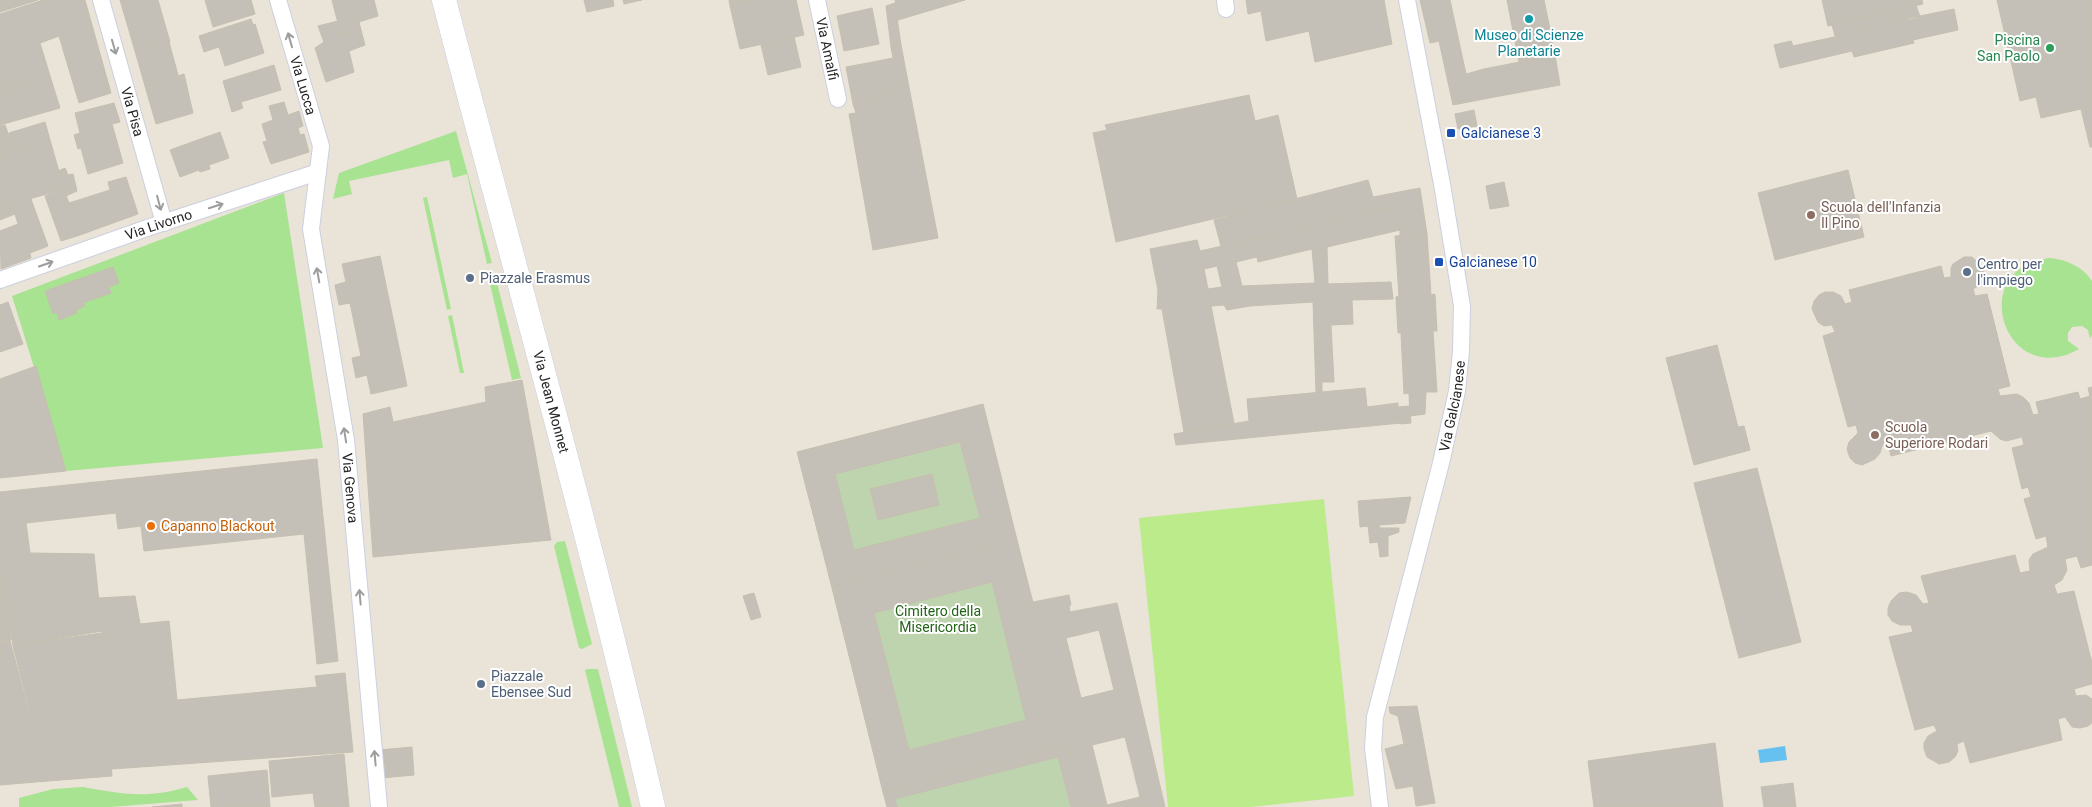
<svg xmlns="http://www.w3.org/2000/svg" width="2092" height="807" viewBox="0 0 2092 807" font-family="Roboto,sans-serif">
<rect width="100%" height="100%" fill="#eae3d7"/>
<path fill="#a7e391" d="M456,131L492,263L487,264L467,174L453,178L449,160L349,181L352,194L333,199L339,173Z
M284,193L323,448L66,471L12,296Z
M427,197L451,309L447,310L423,198Z
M2050,258C2067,260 2082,266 2092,281V335L2090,339L2088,330L2082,326L2072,327L2068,333V341L2079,349C2005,391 1964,268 2050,258Z
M497,283L521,378L512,380L490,284Z
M452,315L464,373H460L448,316Z
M565,541L592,644L582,649L579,648L554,546L557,542Z
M587,669H598L632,807H619L585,670Z
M83,787C121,794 149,799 187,787L198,800L110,807H19V798L53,789Z"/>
<path fill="#bed4ae" d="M983,404L1084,807H887L797,452Z"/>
<path fill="#bceb8c" d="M1324,499L1354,796L1250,807H1168L1139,518Z"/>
<path fill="#66c1f0" d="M1785,746L1787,760L1760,763L1758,750Z"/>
<path fill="#c5c0b7" stroke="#c5bfb1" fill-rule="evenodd" d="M0,0H38L0,12Z
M43,0H85L111,93L79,103L59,36L40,43L50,76L0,90V14Z
M120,0H158L170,42L135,51Z
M205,0H251L255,14L213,27Z
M332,0H374L378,16L359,22L361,30L341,35Z
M584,0H613L614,6L587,12Z
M623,0H642L624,4Z
M729,0H755L730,6Z
M755,0H796L804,35L740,49L730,6Z
M895,0H965L898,20Z
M1246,0H1384L1392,44L1315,62L1309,31L1266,41L1261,11L1248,14Z
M1420,0H1450L1458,37L1430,43Z
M1507,0H1544L1553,44L1517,52Z
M1822,0H1922L1923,4L1828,26Z
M1997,0H2092V147H2090L2081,109L2041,118L2036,97L2020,101Z
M895,3L901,45L891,47L886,6Z
M1916,5L1920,17L1908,20L1906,18L1847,31L1848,34L1835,36L1832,25Z
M872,8L879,44L844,51L837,16Z
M1954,9L1958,30L1913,40L1914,43L1854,57L1852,51L1780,68L1774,45L1791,41L1793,46L1848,34L1847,31Z
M251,19L253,25L255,24L264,53L225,66L219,47L204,52L199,36Z
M338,21L341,35L361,30L365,45L349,51L354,72L326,82L315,48L324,42L318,26Z
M794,37L801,67L768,75L761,45Z
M1458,37L1466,74L1484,69L1489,98L1453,105L1439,41Z
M169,42L178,75L145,86L135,51Z
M1553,44L1555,55L1519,62L1517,52Z
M901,45L908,82L892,85L893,91L880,94L873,62L893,58L891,47Z
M1555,55L1560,85L1489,98L1484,69Z
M873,62L880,98L853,104L846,67Z
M274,65L281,90L241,102L243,108L232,112L223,81Z
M184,74L193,113L156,124L145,86Z
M50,76L60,108L0,125V90Z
M908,82L938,238L873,250L849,114L856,113L853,104L880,98V94L893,91L892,85Z
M1249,95L1255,121L1278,115L1297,199L1116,242L1093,133L1107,130L1105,125Z
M284,102L288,115L299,111L303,126L298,128L300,135L304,134L309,152L271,164L263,142L267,141L262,124L273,120L269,106Z
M114,103L120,122L112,124L123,163L88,174L81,148L78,149L74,135L80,133L75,113Z
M1474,110L1477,126L1458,129L1455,114Z
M45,122L50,140L14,150L9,133Z
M5,125L14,150L0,155V126Z
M220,132L229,158L209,165L210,169L200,172L199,170L180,177L170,150Z
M50,140L64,189L12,204L15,214L0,220V154Z
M65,168L68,175L73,174L77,191L66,196L58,171Z
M1848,170L1864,237L1775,260L1758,193Z
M126,177L138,214L80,235L69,203L110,190L108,182Z
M1368,180L1373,197L1420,188L1427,234L1400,236V206L1221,246L1214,220Z
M1504,182L1509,206L1490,209L1486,186Z
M64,189L80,235L61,241L45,196Z
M31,199L48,246L30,253L31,258L1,269L0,231L18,224L12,204Z
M1400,206V230L1327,247L1328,284L1391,282L1393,299L1352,300L1353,324L1331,325L1334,382H1322V392H1316L1313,302L1250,306L1227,310L1224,305L1211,306L1234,423L1184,432L1162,309H1157L1158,290L1150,249L1197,240L1200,251ZM1312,249L1315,283L1242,286L1236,262L1257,257L1258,262ZM1217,266L1222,287L1208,289L1204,269Z
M1427,234L1431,295L1435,294L1437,331H1433L1437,392H1426L1425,414L1410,416L1409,393L1404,394L1401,333H1398L1396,297L1399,296L1395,236Z
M380,256L407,386L371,394L367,375L356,378L352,358L361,356L350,303L339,305L335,285L346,282L342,264Z
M1964,257H1972L1984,268L1983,280L1980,285L1973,289L1975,296L1987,294L2010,386L1998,389L2000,396L2017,394L2023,397L2029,403L2033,415L2039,414L2036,402L2078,392L2080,399L2090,396L2088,388L2092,387V565L2081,568L2077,556L2065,559L2067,570L2062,580L2054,585L2057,594L2074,591L2092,663V684L2074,689L2076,696L2086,695L2092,699V723L2088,726L2080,728L2072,727L2065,717L2058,719L2062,740L1970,763L1964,741L1957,744L1958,751L1955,757L1949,762L1939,764L1927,757L1924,749V743L1928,736L1937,731L1934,725L1915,730L1889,637L1913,632L1911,625H1900L1892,621L1888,615V608L1891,601L1899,593L1907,592L1916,595L1923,604L1929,603L1921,576L2015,555L2020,573L2030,571L2029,560L2033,554L2048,547L2046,536L2036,539L2024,499L2031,497L2028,487L2022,489L2012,448L2024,445L2022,437L2006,441L2000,439L1991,431L1891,456L1888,444L1882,446L1880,453L1875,459L1862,465L1855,463L1850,458L1847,449L1849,442L1858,433L1856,425L1848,427L1823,336L1835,332L1832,325L1824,326L1818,322L1812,309L1814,301L1819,295L1825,292H1833L1841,296L1845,304L1852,302L1849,290L1941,266L1944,278L1951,277V268L1953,264Z
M113,267L119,283L109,287L111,293L83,303L85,306L76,310L77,313L59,320L57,312L53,314L45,291Z
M8,302L23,344L0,352V305Z
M1717,345L1738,427L1744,426L1750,450L1694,465L1666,358Z
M36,366L66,471L0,478V379Z
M522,380L551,540L373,557L363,414L390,407L393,422L486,402L485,387Z
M1365,388L1367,407L1398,403V407L1410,406V413L1400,414L1401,423L1176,445L1174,434L1249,421L1247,399Z
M983,404L1017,540L832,587L797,452ZM960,442L980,518L854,550L835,474Z
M1410,413L1411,423L1401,424L1400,414Z
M317,459L338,661L317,664L304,534L144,551L141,526L118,529L116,513L26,523L30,553L94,554L102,631L13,646L0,568V492Z
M1757,468L1801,642L1739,658L1694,483Z
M932,474L939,505L878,520L870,489Z
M1411,497L1405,523L1379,525L1380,528H1399V532L1388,536V556L1380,557L1378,542L1370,543L1368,526L1360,527L1358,501Z
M1017,540L1069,744L883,792L832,587ZM992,582L1026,720L909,750L874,613Z
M0,568L11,640L0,642Z
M754,593L761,617L751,620L743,596Z
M1069,595L1071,605L1069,606L1070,612L1117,603L1165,807H1084L1033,602ZM1099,630L1114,690L1081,698L1066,638ZM1125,737L1140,797L1107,805L1092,745Z
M135,596L140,624L169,621L177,700L317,687L315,676L345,673L353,752L112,769L99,598Z
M101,633L112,776L48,781L13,646Z
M10,641L48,781L0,785V643Z
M1417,706L1435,803L1416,806L1413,786L1396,789L1385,749L1404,744L1398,716L1390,713L1389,707Z
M1715,743L1723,807H1594L1588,761Z
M1069,744L1084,807H1071L1058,757L895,799L897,807H887L883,792Z
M412,747L414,775L381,778L379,750Z
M344,754L349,807H315L313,793L272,797L269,761Z
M267,770L270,807H211L208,776Z
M1793,783L1796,807H1764L1761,787Z
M182,804V807H152Z"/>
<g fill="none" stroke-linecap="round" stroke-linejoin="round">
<g stroke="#cccfe0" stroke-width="18">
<g id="street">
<path id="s1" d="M101,0L164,223"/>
<path id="s2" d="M278,0L321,146L311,229L346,440L379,807"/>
<path id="s3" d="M817,0L838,99"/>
<path d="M1225,0L1226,9"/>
<path id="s4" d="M0,280L150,227L318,172"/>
<path id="s5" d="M1380,807L1373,748L1375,717L1441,463L1457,391L1461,351L1462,306L1442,184L1407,0"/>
</g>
</g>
<g stroke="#cccfe0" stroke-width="25">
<g id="secondary">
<path id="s6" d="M444,0C514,269 591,536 653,807"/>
</g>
</g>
<use href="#street" stroke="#fff" stroke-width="16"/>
<use href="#secondary" stroke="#fff" stroke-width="24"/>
</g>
<defs><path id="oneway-shaft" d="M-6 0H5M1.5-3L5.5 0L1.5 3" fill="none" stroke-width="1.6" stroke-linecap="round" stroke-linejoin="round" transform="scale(1.25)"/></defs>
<g stroke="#9d9d9d">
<use href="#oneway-shaft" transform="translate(290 40) rotate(-106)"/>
<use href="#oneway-shaft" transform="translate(114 47) rotate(74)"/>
<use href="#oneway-shaft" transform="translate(159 203) rotate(75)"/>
<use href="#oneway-shaft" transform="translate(216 206) rotate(-18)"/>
<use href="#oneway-shaft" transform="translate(46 264) rotate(-19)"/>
<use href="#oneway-shaft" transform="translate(318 275) rotate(-100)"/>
<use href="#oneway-shaft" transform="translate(345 435) rotate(-99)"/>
<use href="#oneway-shaft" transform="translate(360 597) rotate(-95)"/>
<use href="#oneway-shaft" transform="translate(375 758) rotate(-95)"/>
</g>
<circle fill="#0f9aa8" stroke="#fff" stroke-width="2" cx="1529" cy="19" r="5"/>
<circle fill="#2e9e5b" stroke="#fff" stroke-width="2" cx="2050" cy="48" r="5"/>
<g fill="#1a4fb4" stroke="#fff" stroke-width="2">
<rect x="1446" y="128" width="10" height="10" rx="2.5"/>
<rect x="1434" y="257" width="10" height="10" rx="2.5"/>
</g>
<g fill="#8d6e63" stroke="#fff" stroke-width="2">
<circle cx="1811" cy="215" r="5"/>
<circle cx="1875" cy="435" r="5"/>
</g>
<g fill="#5c6f8a" stroke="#fff" stroke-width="2">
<circle cx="1967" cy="272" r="5"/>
<circle cx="470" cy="278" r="5"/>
<circle cx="481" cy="684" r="5"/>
</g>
<circle fill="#e8710a" stroke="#fff" stroke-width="2" cx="151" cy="526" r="5"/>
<g text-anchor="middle" stroke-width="4" stroke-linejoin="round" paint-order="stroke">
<g font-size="14" fill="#0d838f" stroke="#fff">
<text x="1529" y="40">Museo di Scienze<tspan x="1529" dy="16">Planetarie</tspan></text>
</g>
<g font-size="14" fill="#27864d" stroke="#fff" text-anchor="end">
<text x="2040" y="45">Piscina<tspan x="2040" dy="16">San Paolo</tspan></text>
</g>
<g font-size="14" fill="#262626" stroke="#fff">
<text dy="5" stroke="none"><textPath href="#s3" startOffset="50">Via Amalfi</textPath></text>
<text dy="5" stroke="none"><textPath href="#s2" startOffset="89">Via Lucca</textPath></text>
<text dy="5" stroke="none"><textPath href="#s1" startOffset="116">Via Pisa</textPath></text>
<text dy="5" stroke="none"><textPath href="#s4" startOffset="168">Via Livorno</textPath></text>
<text dy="5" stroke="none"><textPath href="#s6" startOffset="416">Via Jean Monnet</textPath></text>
<text dy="5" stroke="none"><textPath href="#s5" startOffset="411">Via Galcianese</textPath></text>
<text dy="5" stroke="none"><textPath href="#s2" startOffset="498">Via Genova</textPath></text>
</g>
<g font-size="14" fill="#164399" stroke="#fff" text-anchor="start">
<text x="1461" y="138">Galcianese 3</text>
<text x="1449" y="267">Galcianese 10</text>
</g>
<g font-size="14" fill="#785e54" stroke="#fff" text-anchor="start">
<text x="1821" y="212">Scuola dell'Infanzia<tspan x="1821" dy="16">Il Pino</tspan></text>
<text x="1885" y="432">Scuola<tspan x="1885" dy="16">Superiore Rodari</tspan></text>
</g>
<g font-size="14" fill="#4e5e75" stroke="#fff" text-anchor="start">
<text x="1977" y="269">Centro per<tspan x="1977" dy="16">l'impiego</tspan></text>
<text x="480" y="283">Piazzale Erasmus</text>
<text x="491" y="681">Piazzale<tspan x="491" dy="16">Ebensee Sud</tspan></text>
</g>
<g font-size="14" fill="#c56008" stroke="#fff" text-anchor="start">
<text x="161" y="531">Capanno Blackout</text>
</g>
<g font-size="14" fill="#226317" stroke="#fff">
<text x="938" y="616">Cimitero della<tspan x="938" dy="16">Misericordia</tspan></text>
</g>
</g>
</svg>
